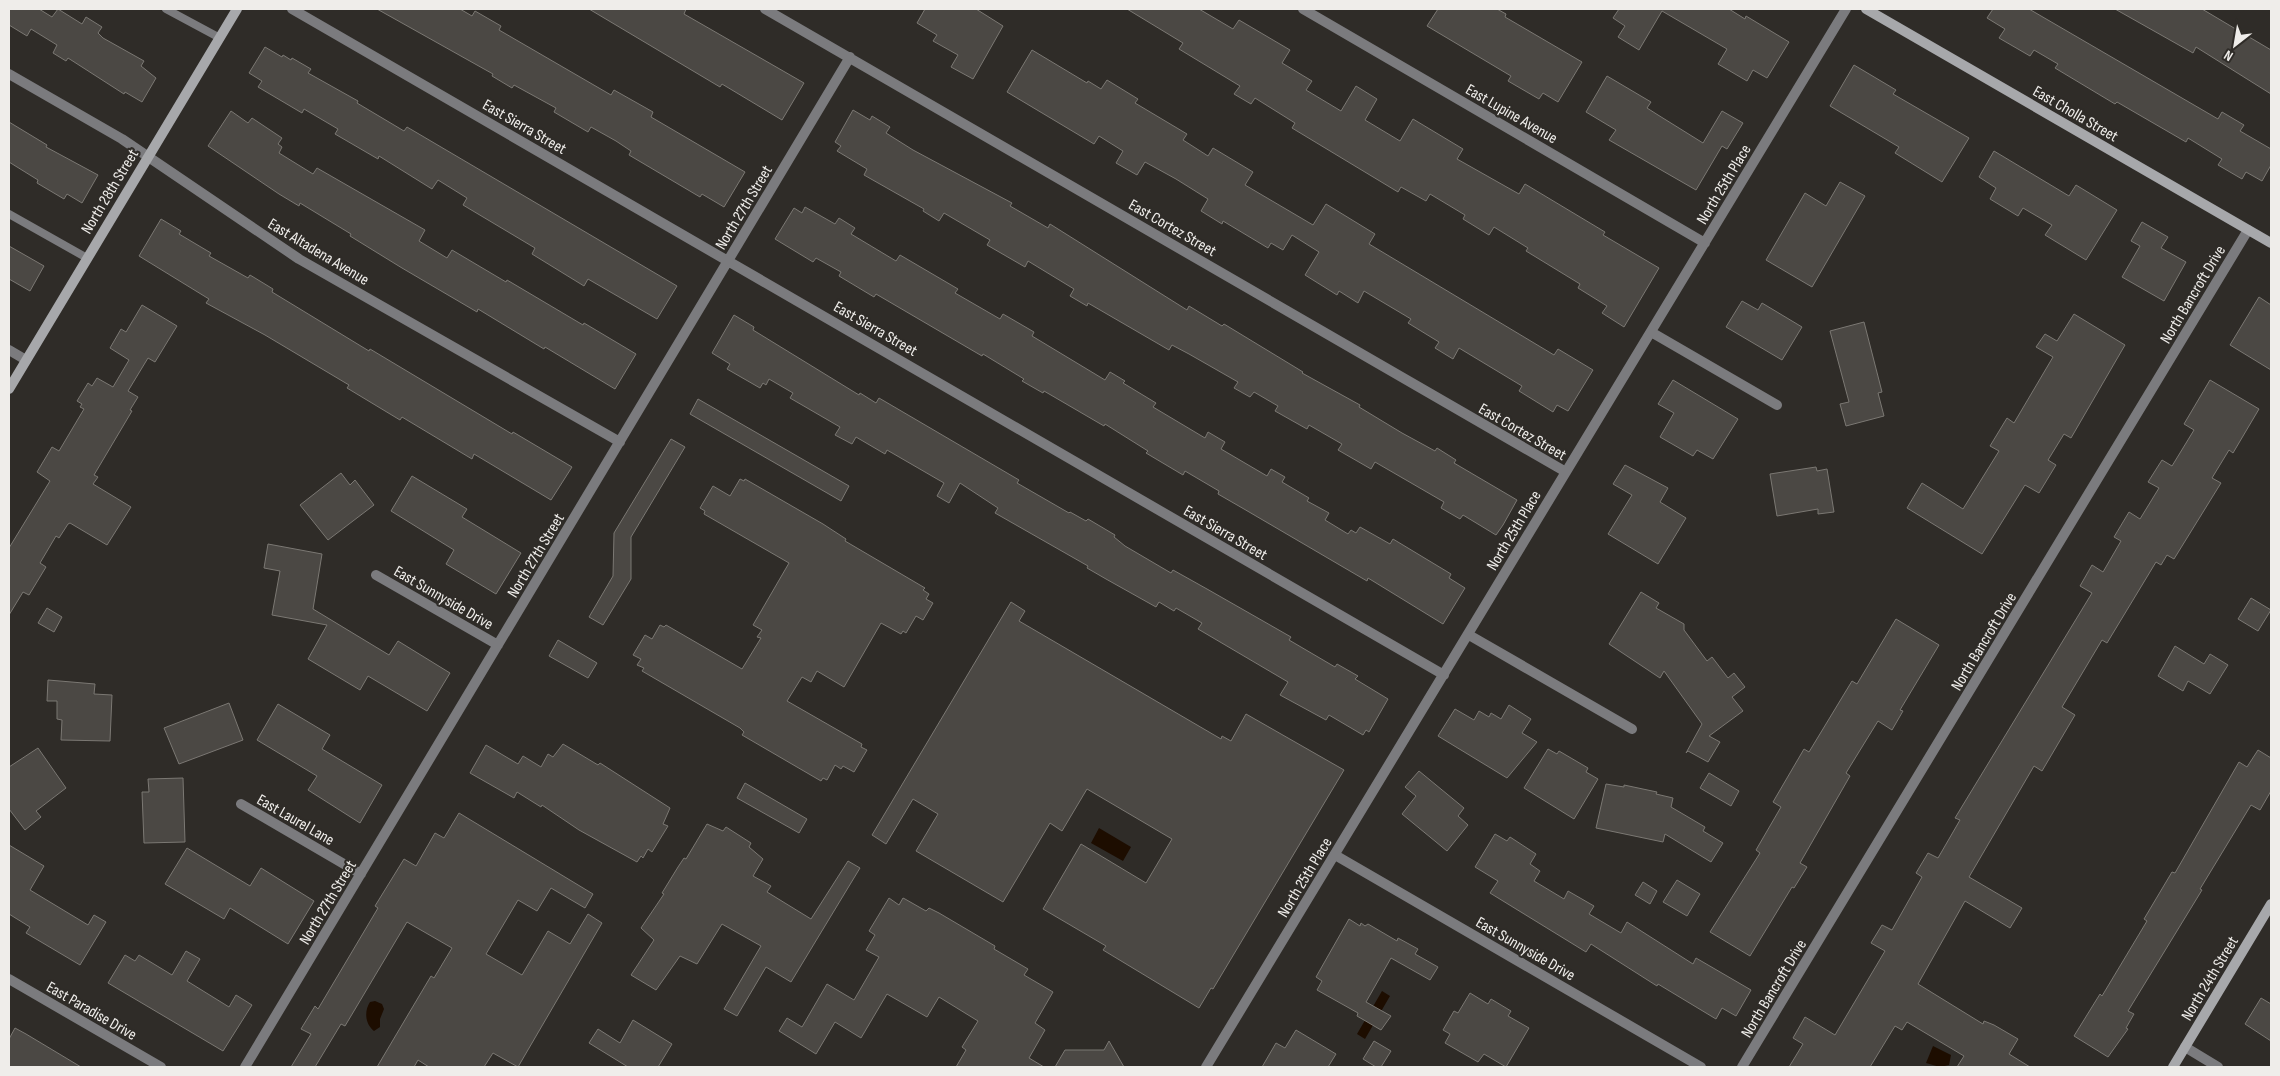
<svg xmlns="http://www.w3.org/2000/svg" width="2280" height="1076" viewBox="0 0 2280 1076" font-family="'Sofia Sans Condensed',sans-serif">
<rect width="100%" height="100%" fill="#2f2c28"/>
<path fill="#1d0d00" d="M1099,828L1131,847L1123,861L1091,843Z
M1382,991L1390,996L1365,1039L1357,1034Z
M375,1001L382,1004L384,1009L380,1019V1027L374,1031C365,1024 364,1011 370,1002Z
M1933,1046L1951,1055L1949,1065L1940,1067L1926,1063Z"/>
<path fill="#4b4844" stroke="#7b7873" d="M9,9H39L52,17L58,9L82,24L86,17L102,27L98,33L103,38L144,61L141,66L156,78L142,102L125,92L124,94L68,58L66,61L53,53L57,45L31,29L27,36L9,25Z
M377,9H460L472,16L475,11L501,26L499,30L611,95L614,90L653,112L651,117L745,172L724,207L702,194L700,197L629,155L631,151L616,141L591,127L588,132L554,112L556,108L514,85L512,88L492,76L493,74Z
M589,9H686L684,14L804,83L782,120L722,84L720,87Z
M925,9H976L1003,26L973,79L951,67L958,55L933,41L937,35L917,23Z
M1127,9H1199L1233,29L1239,20L1290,50L1282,63L1312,81L1306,90L1341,111L1356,86L1377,99L1365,120L1400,141L1413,119L1463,149L1457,159L1519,194L1525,184L1605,232L1603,235L1659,268L1624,327L1602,313L1607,306L1578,288L1580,284L1526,251L1528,248L1494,227L1489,235L1463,219L1465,215L1430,194L1426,201L1401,187L1398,192L1292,128L1295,123L1255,98L1251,104L1234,94L1240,86L1179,49L1183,43Z
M1438,9H1497L1506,14L1505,17L1582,62L1558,102L1543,93L1539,99L1508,81L1511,76L1427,26Z
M1619,9H1729L1745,19L1746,16L1789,42L1767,78L1753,70L1747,81L1718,64L1727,49L1662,11L1639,50L1618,37L1625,26L1613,18Z
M1993,9H2029L2218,119L2222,112L2244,125L2240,131L2271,149V165L2262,181L2246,172L2242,179L2218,165L2222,159L2188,138L2186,142L2117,102L2115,104L2055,68L2058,64L2034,50L2030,56L1999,38L2005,29L1987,18Z
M2115,9H2202L2271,50V94L2196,47L2193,53Z
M265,47L282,57L283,55L291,60L292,58L311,69L308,73L358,101L357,103L404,131L407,127L677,286L657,319L588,279L584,286L532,254L535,248L463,205L467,198L438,180L432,189L379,156L378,159L335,134L338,129L304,109L302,113L258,87L262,81L249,73Z
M1032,50L1087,83L1088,81L1101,89L1107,80L1138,99L1135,103L1187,134L1183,140L1208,156L1213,148L1253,172L1245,185L1313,225L1326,204L1375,234L1369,244L1554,355L1558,349L1593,370L1568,411L1557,405L1553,412L1519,391L1522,386L1459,348L1453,359L1435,348L1439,342L1408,323L1411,319L1364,291L1358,303L1339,291L1337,295L1305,275L1319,252L1292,235L1283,250L1271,243L1268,248L1223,221L1222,224L1201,211L1208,199L1176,179L1145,162L1137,175L1116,163L1123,151L1099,136L1094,144L1007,92Z
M1854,65L1896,90L1893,94L1969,138L1942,182L1895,153L1899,147L1830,106Z
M1607,76L1651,102L1647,108L1658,115L1703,143L1722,111L1743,123L1727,149L1722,146L1696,190L1609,140L1616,130L1586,112Z
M853,110L870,120L872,116L890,127L886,133L913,150L1012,203L1010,206L1048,228L1050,224L1187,310L1189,306L1222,326L1224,324L1303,372L1302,373L1360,405L1359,407L1402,433L1435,451L1437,448L1456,460L1454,463L1517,500L1503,525L1496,535L1463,515L1460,519L1441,508L1444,502L1375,462L1371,469L1338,450L1342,444L1309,425L1307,429L1275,411L1278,406L1254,392L1250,397L1234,388L1238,382L1189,354L1172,345L1169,350L1088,303L1087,306L1070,296L1074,289L1028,261L1025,267L987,245L990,240L944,213L939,221L923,211L924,209L864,175L867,169L837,151L841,146L835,142Z
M231,111L248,123L252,118L282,138L278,144L282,147L279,153L313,174L317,168L425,230L419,241L447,258L452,250L506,282L507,280L583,325L584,323L636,354L615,389L545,347L544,349L478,309L477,312L402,268L350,236L351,234L300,203L299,206L279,194L208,146Z
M9,122L47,145L46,147L98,175L82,203L67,194L64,199L37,183L38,180L9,162Z
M1994,151L2069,196L2076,185L2117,210L2086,260L2045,235L2052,225L2023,208L2018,216L1990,199L1996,188L1979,177Z
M1840,182L1865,196L1812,287L1766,260L1805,193L1826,206Z
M805,207L835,224L839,218L855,228L851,234L896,261L900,255L958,289L955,293L1000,319L1003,314L1034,332L1032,336L1105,380L1110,372L1125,381L1123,383L1156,403L1153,407L1205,438L1208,432L1225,442L1221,449L1267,476L1271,469L1285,477L1282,482L1309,498L1307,501L1329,513L1325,520L1348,534L1351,530L1356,533L1360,527L1390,544L1393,539L1451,574L1449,578L1465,588L1443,624L1368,578L1367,581L1244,509L1218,494L1219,491L1185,471L1183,475L1146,453L1148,451L1105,424L1104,426L1044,391L1043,393L1022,381L1024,379L983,354L982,356L876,294L874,297L839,276L841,272L816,258L813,262L775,239L794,208L802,213Z
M161,219L181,231L179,234L211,253L209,256L248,278L250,275L273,289L272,292L369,351L370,349L512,434L513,432L572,467L551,500L474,454L472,459L402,417L400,420L347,388L349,385L265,335L206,303L209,299L139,256Z
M2142,222L2168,237L2161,248L2186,262L2164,301L2122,277L2140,246L2131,241Z
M9,246L44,266L30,291L9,279Z
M2259,297L2271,305V370L2230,345Z
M1742,301L1758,310L1762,303L1802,327L1782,360L1726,327Z
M142,305L177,326L155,362L148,358L128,391L138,397L130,410L132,411L94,475L98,477L93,484L131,507L107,545L70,523L68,524L59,538L56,536L40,563L46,567L29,595L23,592L9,615V548L50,481L37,472L52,447L59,451L84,409L80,407L82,404L77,401L88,383L92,386L97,378L113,387L129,360L110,348L121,329L126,332Z
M2074,314L2125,345L2071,438L2064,434L2048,460L2056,465L2039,493L2025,485L1982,554L1907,508L1922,483L1963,509L1999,451L1990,446L2007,418L2014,423L2053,357L2036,347L2045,334L2057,341Z
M734,315L754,327L753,330L859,395L860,393L876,403L879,398L1019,480L1017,483L1069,513L1070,512L1086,521L1088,519L1115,535L1114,537L1125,546L1171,573L1173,570L1207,589L1291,637L1289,640L1335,667L1337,664L1358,676L1355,679L1388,699L1369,732L1366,730L1363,735L1329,715L1326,720L1280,695L1288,682L1198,629L1202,623L1176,608L1174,611L1159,602L1156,607L1106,579L1087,568L1088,566L995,513L998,508L960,483L949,503L937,496L944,483L887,450L885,454L856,437L852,444L835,435L840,427L790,398L793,393L769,379L766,385L763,383L760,388L727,369L730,364L712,353Z
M1864,322L1882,392L1878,393L1884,416L1846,426L1840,404L1849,402L1830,331Z
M1673,380L1738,419L1713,459L1697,450L1693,456L1660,437L1674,413L1658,404Z
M2210,380L2259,409L2233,453L2229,450L2212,478L2221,483L2174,559L2167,555L2161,565L2156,562L2107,643L2102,640L2062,707L2075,715L2042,771L2034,766L1969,877L2022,908L2010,928L1965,901L1918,984L1983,1024L1984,1021L1994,1025L2018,1039L2009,1054L2030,1067H1957L1964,1056L1907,1022L1902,1030L1895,1026L1870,1067H1789L1803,1044L1793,1038L1805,1017L1835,1035L1885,951L1871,943L1882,925L1892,930L1922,877L1916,873L1928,853L1938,858L1960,820L1955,818L2092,593L2080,586L2092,565L2103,572L2121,541L2114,537L2129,512L2140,519L2159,488L2148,482L2162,460L2172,466L2194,430L2184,424Z
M698,399L849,486L841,501L690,414Z
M671,439L685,447L631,537V579L603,625L589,617L613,576L614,533Z
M1625,465L1668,488L1660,502L1686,518L1658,564L1608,534L1632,495L1613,484Z
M1816,467L1817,471L1827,469L1834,512L1818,514V509L1777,516L1770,474Z
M341,473L350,485L355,480L374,505L328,540L300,505Z
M412,476L467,509L462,517L521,553L496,594L446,564L454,550L391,511Z
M740,479L744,481L745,479L823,524L846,539L845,541L925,588L923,590L929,594L926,599L933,603L923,620L916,616L906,633L903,631L901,634L881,623L844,687L817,671L811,682L802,677L787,701L862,744L861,747L867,750L854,772L843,766L841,769L835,765L827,780L823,778L821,781L742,735L744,732L740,728L642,671L644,668L637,665L641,659L633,655L645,635L652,639L660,625L664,627L666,625L742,669L761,638L757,637L762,630L753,625L789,563L704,514L705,511L700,508L713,486L730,496Z
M268,544L322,554L313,609L389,655L398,641L450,673L427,711L368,676L360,690L308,659L327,625L272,615L280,571L264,568Z
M1641,592L1659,603L1656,608L1684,624V630L1707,661L1712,657L1728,678L1734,673L1745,687L1732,697L1743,711L1709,736L1720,742L1708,762L1688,751L1686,753L1702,724L1664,671L1660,678L1609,644Z
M2251,598L2271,610L2258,631L2238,619Z
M1011,602L1025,611L1019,621L1221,739L1222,736L1231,741L1246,714L1344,770L1213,989L1211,988L1199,1008L1103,950L1106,946L1043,909L1081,844L1146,883L1172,839L1087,789L1062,831L1050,823L1003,902L916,851L938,814L913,799L886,844L872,835Z
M47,608L62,617L54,632L38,623Z
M1896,619L1939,645L1900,710L1903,711L1892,730L1878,721L1846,773L1850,776L1800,863L1807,867L1794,888L1792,887L1750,956L1710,932L1760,853L1756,850L1781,807L1773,802L1804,749L1809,752L1852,681L1857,684Z
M558,640L597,663L588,678L549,656Z
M2175,646L2204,664L2210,654L2228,665L2210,694L2188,681L2183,691L2158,676Z
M48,680L95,684L94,694L112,695L110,741L61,740L62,720L57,719V701H47Z
M229,703L243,740L179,764L164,728Z
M278,704L330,735L322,749L382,785L360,823L308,790L317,776L257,740Z
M1509,705L1531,719L1522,733L1537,742L1507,778L1438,736L1455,709L1474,720L1479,711L1489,717L1491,713L1501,719Z
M563,744L598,765L600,763L670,808L663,824L668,826L652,852L648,849L643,858L641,856L637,862L579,830L542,805L541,807L517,792L514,798L470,773L486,745L518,764L523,756L541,767L548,754L553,757Z
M38,748L66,788L36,811L41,817L25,830L9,809V767Z
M1548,749L1557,754L1559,751L1588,768L1586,772L1598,779L1574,819L1524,788Z
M2258,750L2271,758V791L2260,810L2251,805L2200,889L2202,890L2128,1011L2134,1014L2126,1028L2128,1029L2108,1057L2074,1036L2100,994L2102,996L2147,921L2144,919L2172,872L2175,873L2239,762L2247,767Z
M1419,771L1464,808L1458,816L1468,825L1447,851L1402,814L1416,796L1405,787Z
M1709,773L1739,791L1731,806L1700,788Z
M183,778L185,842L144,843L142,792H149L148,779Z
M745,783L807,819L799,833L737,798Z
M1606,784L1624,787V785L1657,792L1656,794L1673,798L1671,807L1705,827L1703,831L1723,843L1711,862L1665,834L1663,842L1596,828Z
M459,813L593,894L585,908L551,888L537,911L518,900L486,954L522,975L548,931L570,944L588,914L602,923L518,1067L493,1053L484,1067H429L418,1060L414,1067H377L431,976L434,978L452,948L407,922L345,1026L341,1024L315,1067H291L311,1034L301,1029L315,1006L318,1009L378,908L375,906L404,859L416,866L435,833L444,838Z
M707,824L723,831L726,827L751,843L749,847L763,859L753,876L771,886L767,892L811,919L848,861L860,868L791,982L766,967L737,1016L724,1009L761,946L722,924L697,964L680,956L656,990L631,975L654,940L641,928L664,894L662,893L678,867L684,858L686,859Z
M1495,834L1507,841L1510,837L1536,854L1530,864L1540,871L1534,881L1564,899L1568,891L1594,906L1589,914L1621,933L1627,922L1693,964L1696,958L1751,990L1736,1016L1722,1008L1716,1019L1658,984L1657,986L1591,944L1586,952L1490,893L1498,881L1475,867Z
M9,845L44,866L30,890L88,925L94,915L106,922L80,965L26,933L30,927L9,914Z
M187,848L250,886L261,868L314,901L288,944L230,908L224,919L165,884Z
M1677,880L1700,894L1687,916L1663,902Z
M1643,882L1657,891L1650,904L1635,895Z
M889,898L899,905L903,898L905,899L926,911L929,908L939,913L995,946L994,949L1028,969L1024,975L1053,992L1035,1023L1045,1030L1029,1058L1044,1067H956L966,1050L962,1047L978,1021L939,997L927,1017L887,994L861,1038L835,1022L816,1054L779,1031L787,1018L802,1027L827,984L854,1000L879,957L866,950L875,935L869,931Z
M1349,919L1360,926L1361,923L1365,926L1368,924L1397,941L1398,938L1418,949L1415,954L1438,967L1430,980L1391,958L1366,1002L1391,1016L1381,1030L1357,1016L1358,1013L1317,990L1322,981L1316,977Z
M186,951L200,959L187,981L229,1007L236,995L252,1005L223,1051L108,983L125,955L135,961L139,955L172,975Z
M1470,993L1488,1004L1491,999L1511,1011L1508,1016L1529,1028L1506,1067L1484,1054L1478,1062L1445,1043L1450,1034L1443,1030L1454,1011L1458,1013Z
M2261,998L2271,1004V1041L2245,1024Z
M633,1020L672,1044L658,1067H628L589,1043L598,1029L620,1043Z
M15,1028L26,1034L81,1067H9V1039Z
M1296,1030L1336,1054L1328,1067H1262L1276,1043L1285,1048Z
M1109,1041L1124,1067H1055L1065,1050H1104Z
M1374,1041L1391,1051L1381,1067H1376L1363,1059Z"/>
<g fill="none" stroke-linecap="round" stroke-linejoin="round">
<path stroke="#7b7b7e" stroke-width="8" d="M166,9L220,38
M9,214L87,258"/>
<path stroke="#7b7b7e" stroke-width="10" d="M292,9L1444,675
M765,9L1566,472
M1303,9L1705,243
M9,74L122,139L299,259L620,442
M1651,332L1777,405
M9,350L26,360
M376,575L498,645
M1469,635L1632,729
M241,804L361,874
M1335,855L1701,1067
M9,979L161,1067
M2185,1047L2218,1067
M245,1067L850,57
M1206,1067L1846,9
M1742,1067L2248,230"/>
<path stroke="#a7a8ab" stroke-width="10" d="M1866,9L2271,243
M9,389L237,9
M2173,1067L2271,904"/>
</g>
<g text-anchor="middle" stroke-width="4.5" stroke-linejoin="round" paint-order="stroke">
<g font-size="16" fill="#efedea" stroke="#2f2c28">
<text transform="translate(1512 113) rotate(30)" y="6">East Lupine Avenue</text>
<text transform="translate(2076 113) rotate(30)" y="6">East Cholla Street</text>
<text transform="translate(525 126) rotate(30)" y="6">East Sierra Street</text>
<text transform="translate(1723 184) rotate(-59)" y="6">North 25th Place</text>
<text transform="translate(109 191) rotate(-59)" y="6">North 28th Street</text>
<text transform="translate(743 207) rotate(-59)" y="6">North 27th Street</text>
<text transform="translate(1173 227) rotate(30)" y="6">East Cortez Street</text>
<text transform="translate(319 251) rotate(31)" y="6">East Altadena Avenue</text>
<text transform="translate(2192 294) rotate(-59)" y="6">North Bancroft Drive</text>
<text transform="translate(876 328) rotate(30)" y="6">East Sierra Street</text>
<text transform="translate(1523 431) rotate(30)" y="6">East Cortez Street</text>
<text transform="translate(1513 530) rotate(-59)" y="6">North 25th Place</text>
<text transform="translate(1226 532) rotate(30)" y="6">East Sierra Street</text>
<text transform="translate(535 555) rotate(-59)" y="6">North 27th Street</text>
<text transform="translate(444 597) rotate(30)" y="6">East Sunnyside Drive</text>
<text transform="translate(1983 641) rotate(-59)" y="6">North Bancroft Drive</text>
<text transform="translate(296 819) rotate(30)" y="6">East Laurel Lane</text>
<text transform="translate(1304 877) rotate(-59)" y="6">North 25th Place</text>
<text transform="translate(327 902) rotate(-59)" y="6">North 27th Street</text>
<text transform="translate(1526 948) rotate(30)" y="6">East Sunnyside Drive</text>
<text transform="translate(2209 978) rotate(-59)" y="6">North 24th Street</text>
<text transform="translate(1773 988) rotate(-59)" y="6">North Bancroft Drive</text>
<text transform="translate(92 1010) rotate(30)" y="6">East Paradise Drive</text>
</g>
</g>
<rect width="2280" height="1076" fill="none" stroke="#efedea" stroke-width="20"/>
<g transform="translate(2235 45) rotate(211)" stroke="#2f2c28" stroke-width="4" paint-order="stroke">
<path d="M0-4L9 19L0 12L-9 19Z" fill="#efedea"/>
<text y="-8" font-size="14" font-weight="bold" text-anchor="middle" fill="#efedea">N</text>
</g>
</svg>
